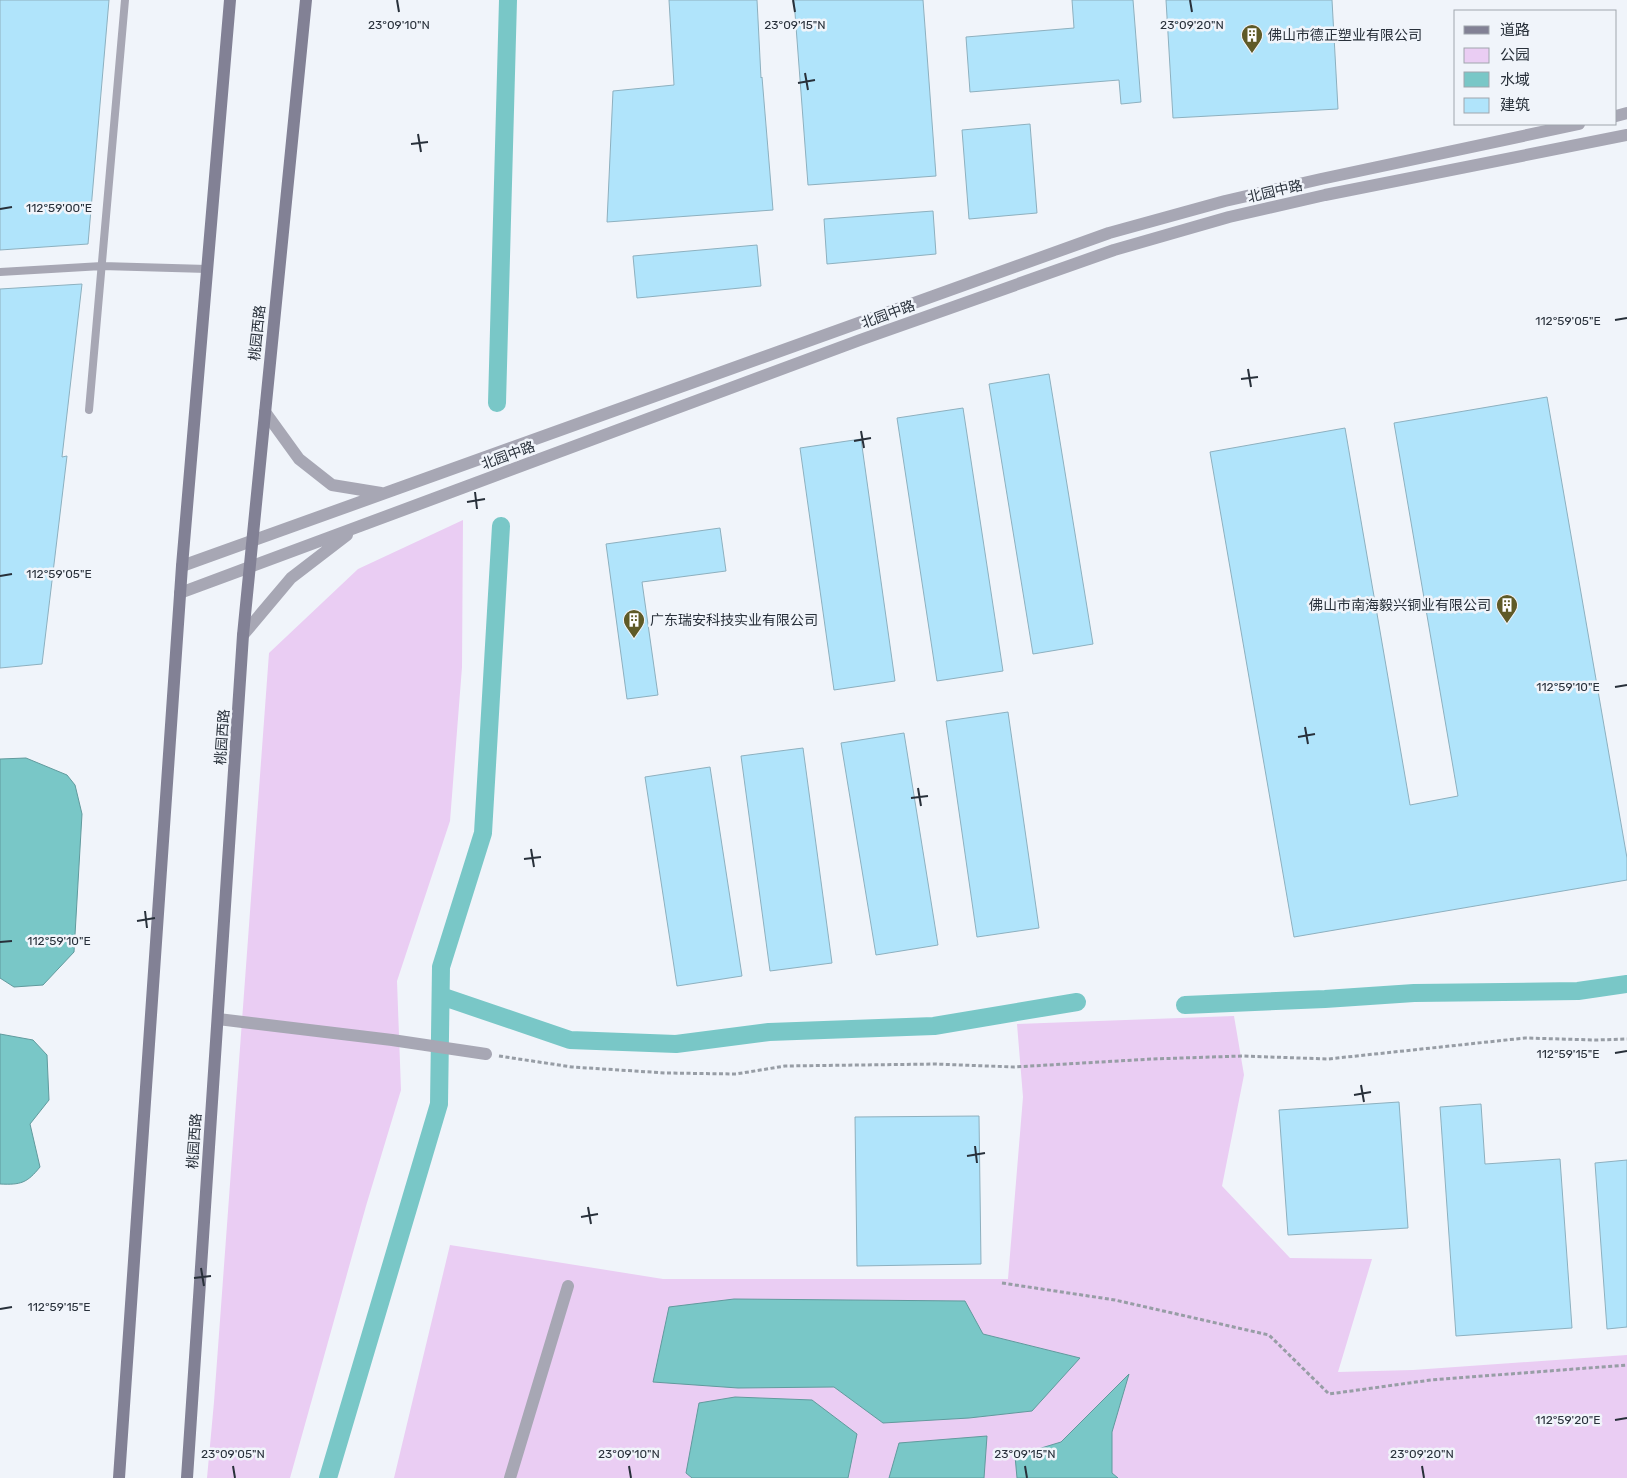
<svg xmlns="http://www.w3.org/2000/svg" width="1627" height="1478" viewBox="0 0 1627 1478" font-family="Rubik,'Noto Sans SC',sans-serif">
<rect width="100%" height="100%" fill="#f0f4fa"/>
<path fill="#eacdf3" d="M463,520L462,667L450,821L397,981L401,1090L366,1206L290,1478H207L214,1402L269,653L358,569Z
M1234,1016L1244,1075L1222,1186L1290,1258L1372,1259L1338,1372L1413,1370L1627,1355V1478H394L450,1245L663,1279H1008L1023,1097L1017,1024Z"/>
<path fill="#79c7c7" stroke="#619a9d" d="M26,758L67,775L75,785L82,814L74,952L43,985L14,987L0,978V759Z
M0,1034L33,1040L47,1055L49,1100L30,1124L40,1167C27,1183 21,1185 0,1184Z
M734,1299L965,1301L983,1334L1080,1358L1032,1411L969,1418L883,1423L834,1387L738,1388L653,1382L669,1307Z
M1129,1374L1112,1432V1473L1118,1478H1017L1015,1456L1061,1442Z
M735,1397L812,1400L857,1434L848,1478H692L686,1473L699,1403Z
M987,1436L984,1478H889L899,1443Z"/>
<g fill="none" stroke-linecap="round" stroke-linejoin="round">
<path stroke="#79c7c7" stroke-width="18" d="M497,403L508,0
M441,996L570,1040L676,1044L769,1032L934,1026L1077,1002
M1185,1005L1325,999L1414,993L1578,991L1627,984
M328,1478L439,1104L441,967L483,833L501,526"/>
</g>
<path fill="#b0e4fb" stroke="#8db0bf" d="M0,0H109L88,244L0,250Z
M669,0H757L761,78L762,77L773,210L607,222L613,91L674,85Z
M794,0H923L936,176L808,185Z
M1072,0H1133L1141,102L1121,104L1119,80L970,92L966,37L1074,28Z
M1166,0H1332L1338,109L1173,118Z
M1030,124L1037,213L969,219L962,130Z
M933,211L936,254L827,264L824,219Z
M757,245L761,286L637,298L633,256Z
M82,284L62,457L67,456L42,664L0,668V289Z
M1049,374L1093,644L1033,654L989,384Z
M1547,397L1627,858V880L1294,937L1210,452L1345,428L1410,805L1458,796L1394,423Z
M963,408L1003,671L937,681L897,418Z
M861,439L895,681L834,690L800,448Z
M720,528L726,571L642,582L658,695L627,699L606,544Z
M1008,712L1039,928L977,937L946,721Z
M904,733L938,945L876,955L841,743Z
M803,748L832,963L770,971L741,756Z
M710,767L742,976L677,986L645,777Z
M1399,1102L1408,1228L1288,1235L1279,1110Z
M1481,1104L1485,1164L1560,1159L1572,1328L1456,1336L1440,1107Z
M979,1116L981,1264L857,1266L855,1117Z
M1627,1160V1327L1607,1329L1595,1163Z"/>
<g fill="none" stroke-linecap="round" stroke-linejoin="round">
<path stroke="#979da5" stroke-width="3" stroke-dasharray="4 2.5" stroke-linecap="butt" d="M499,1056L572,1067L666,1073L736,1074L785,1066L936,1064L1014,1067L1152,1059L1242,1056L1328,1059L1525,1038L1596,1040L1627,1039
M1002,1283L1115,1300L1269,1335L1329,1394L1431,1380L1627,1365"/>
<path stroke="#a7a7b4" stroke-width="8" d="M0,272L102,266L207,269
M89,410L125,0"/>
<path stroke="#a7a7b4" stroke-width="12" d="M218,1019L392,1040L486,1054
M510,1478L568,1286"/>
<path stroke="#a7a7b4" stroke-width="12" d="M1616,116L1627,113
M265,412L299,459L332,485L381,493
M182,566L1109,233L1225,201L1321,179L1579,124
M180,593L860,340L1114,250L1229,217L1325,195L1627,135
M243,635L291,578L347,535"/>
<path stroke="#828195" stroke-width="12" d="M119,1478L182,566L230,0
M187,1478L243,635L306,0"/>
</g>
<path fill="none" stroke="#28303a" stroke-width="2" d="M397,0L399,12M793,0L795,12M1190,0L1192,12M805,73L808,90M798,83L815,80M418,134L421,152M411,144L428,142M0,209L12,207M1615,320L1627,318M1248,369L1251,387M1241,379L1258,377M861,431L864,448M854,441L871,438M475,492L477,509M467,502L485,499M0,576L12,574M1615,687L1627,685M1305,727L1308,744M1298,737L1315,734M918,788L921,806M911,798L928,796M531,849L534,867M524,859L541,857M145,911L147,928M137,921L155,918M0,942L12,941M1615,1053L1627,1051M1361,1085L1364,1102M1354,1095L1371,1092M975,1146L977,1163M967,1156L985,1153M588,1207L591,1224M581,1217L598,1214M201,1268L204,1286M194,1278L211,1276M0,1309L12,1307M1615,1420L1627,1418M233,1466L235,1478M629,1466L631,1478M1025,1466L1027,1478M1422,1466L1424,1478"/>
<defs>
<g id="building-pin" transform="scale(1.125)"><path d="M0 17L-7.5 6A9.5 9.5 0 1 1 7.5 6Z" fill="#5f5a27" stroke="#f0f4fa"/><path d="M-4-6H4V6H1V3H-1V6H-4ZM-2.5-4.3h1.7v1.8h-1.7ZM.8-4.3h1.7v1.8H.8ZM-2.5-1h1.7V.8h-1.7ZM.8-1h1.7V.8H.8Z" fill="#fff"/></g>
</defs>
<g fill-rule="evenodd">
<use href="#building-pin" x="1252" y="35"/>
<use href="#building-pin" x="1507" y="605"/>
<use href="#building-pin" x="634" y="620"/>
</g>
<g text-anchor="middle" stroke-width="5" stroke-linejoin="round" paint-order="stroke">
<g font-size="14" fill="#28303a" stroke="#f0f4fa" text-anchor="start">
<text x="1268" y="40">佛山市德正塑业有限公司</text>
<text x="1491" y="610" text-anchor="end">佛山市南海毅兴铜业有限公司</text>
<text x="650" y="625">广东瑞安科技实业有限公司</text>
</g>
<g font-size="14" fill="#28303a" stroke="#f0f4fa">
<text transform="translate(1275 191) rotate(-13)" y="5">北园中路</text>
<text transform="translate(888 314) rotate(-20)" y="5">北园中路</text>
<text transform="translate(257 333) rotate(-84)" y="5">桃园西路</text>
<text transform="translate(508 455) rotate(-20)" y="5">北园中路</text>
<text transform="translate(222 737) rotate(-86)" y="5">桃园西路</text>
<text transform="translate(194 1141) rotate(-86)" y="5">桃园西路</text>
</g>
</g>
<g font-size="12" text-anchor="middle" fill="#28303a" stroke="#f0f4fa" stroke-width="5" stroke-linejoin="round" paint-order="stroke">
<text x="399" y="29">23°09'10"N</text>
<text x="795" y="29">23°09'15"N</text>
<text x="1192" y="29">23°09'20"N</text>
<text x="59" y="212">112°59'00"E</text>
<text x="1568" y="325">112°59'05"E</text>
<text x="59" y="578">112°59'05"E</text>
<text x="1568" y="691">112°59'10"E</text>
<text x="59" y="945">112°59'10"E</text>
<text x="1568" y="1058">112°59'15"E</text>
<text x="59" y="1311">112°59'15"E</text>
<text x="1568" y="1424">112°59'20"E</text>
<text x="233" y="1458">23°09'05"N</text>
<text x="629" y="1458">23°09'10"N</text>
<text x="1025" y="1458">23°09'15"N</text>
<text x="1422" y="1458">23°09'20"N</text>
</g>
<rect x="1454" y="10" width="162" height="115" fill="#f0f4fa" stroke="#a0a6ad"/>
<rect x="1464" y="26" width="25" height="8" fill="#828195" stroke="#a0a6ad"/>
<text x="1500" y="35" font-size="15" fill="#28303a">道路</text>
<rect x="1464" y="48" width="25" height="15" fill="#eacdf3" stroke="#a0a6ad"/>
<text x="1500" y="60" font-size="15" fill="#28303a">公园</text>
<rect x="1464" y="72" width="25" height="15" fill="#79c7c7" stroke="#a0a6ad"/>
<text x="1500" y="85" font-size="15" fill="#28303a">水域</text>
<rect x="1464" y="98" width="25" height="15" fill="#b0e4fb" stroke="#a0a6ad"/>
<text x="1500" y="110" font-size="15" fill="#28303a">建筑</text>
</svg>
